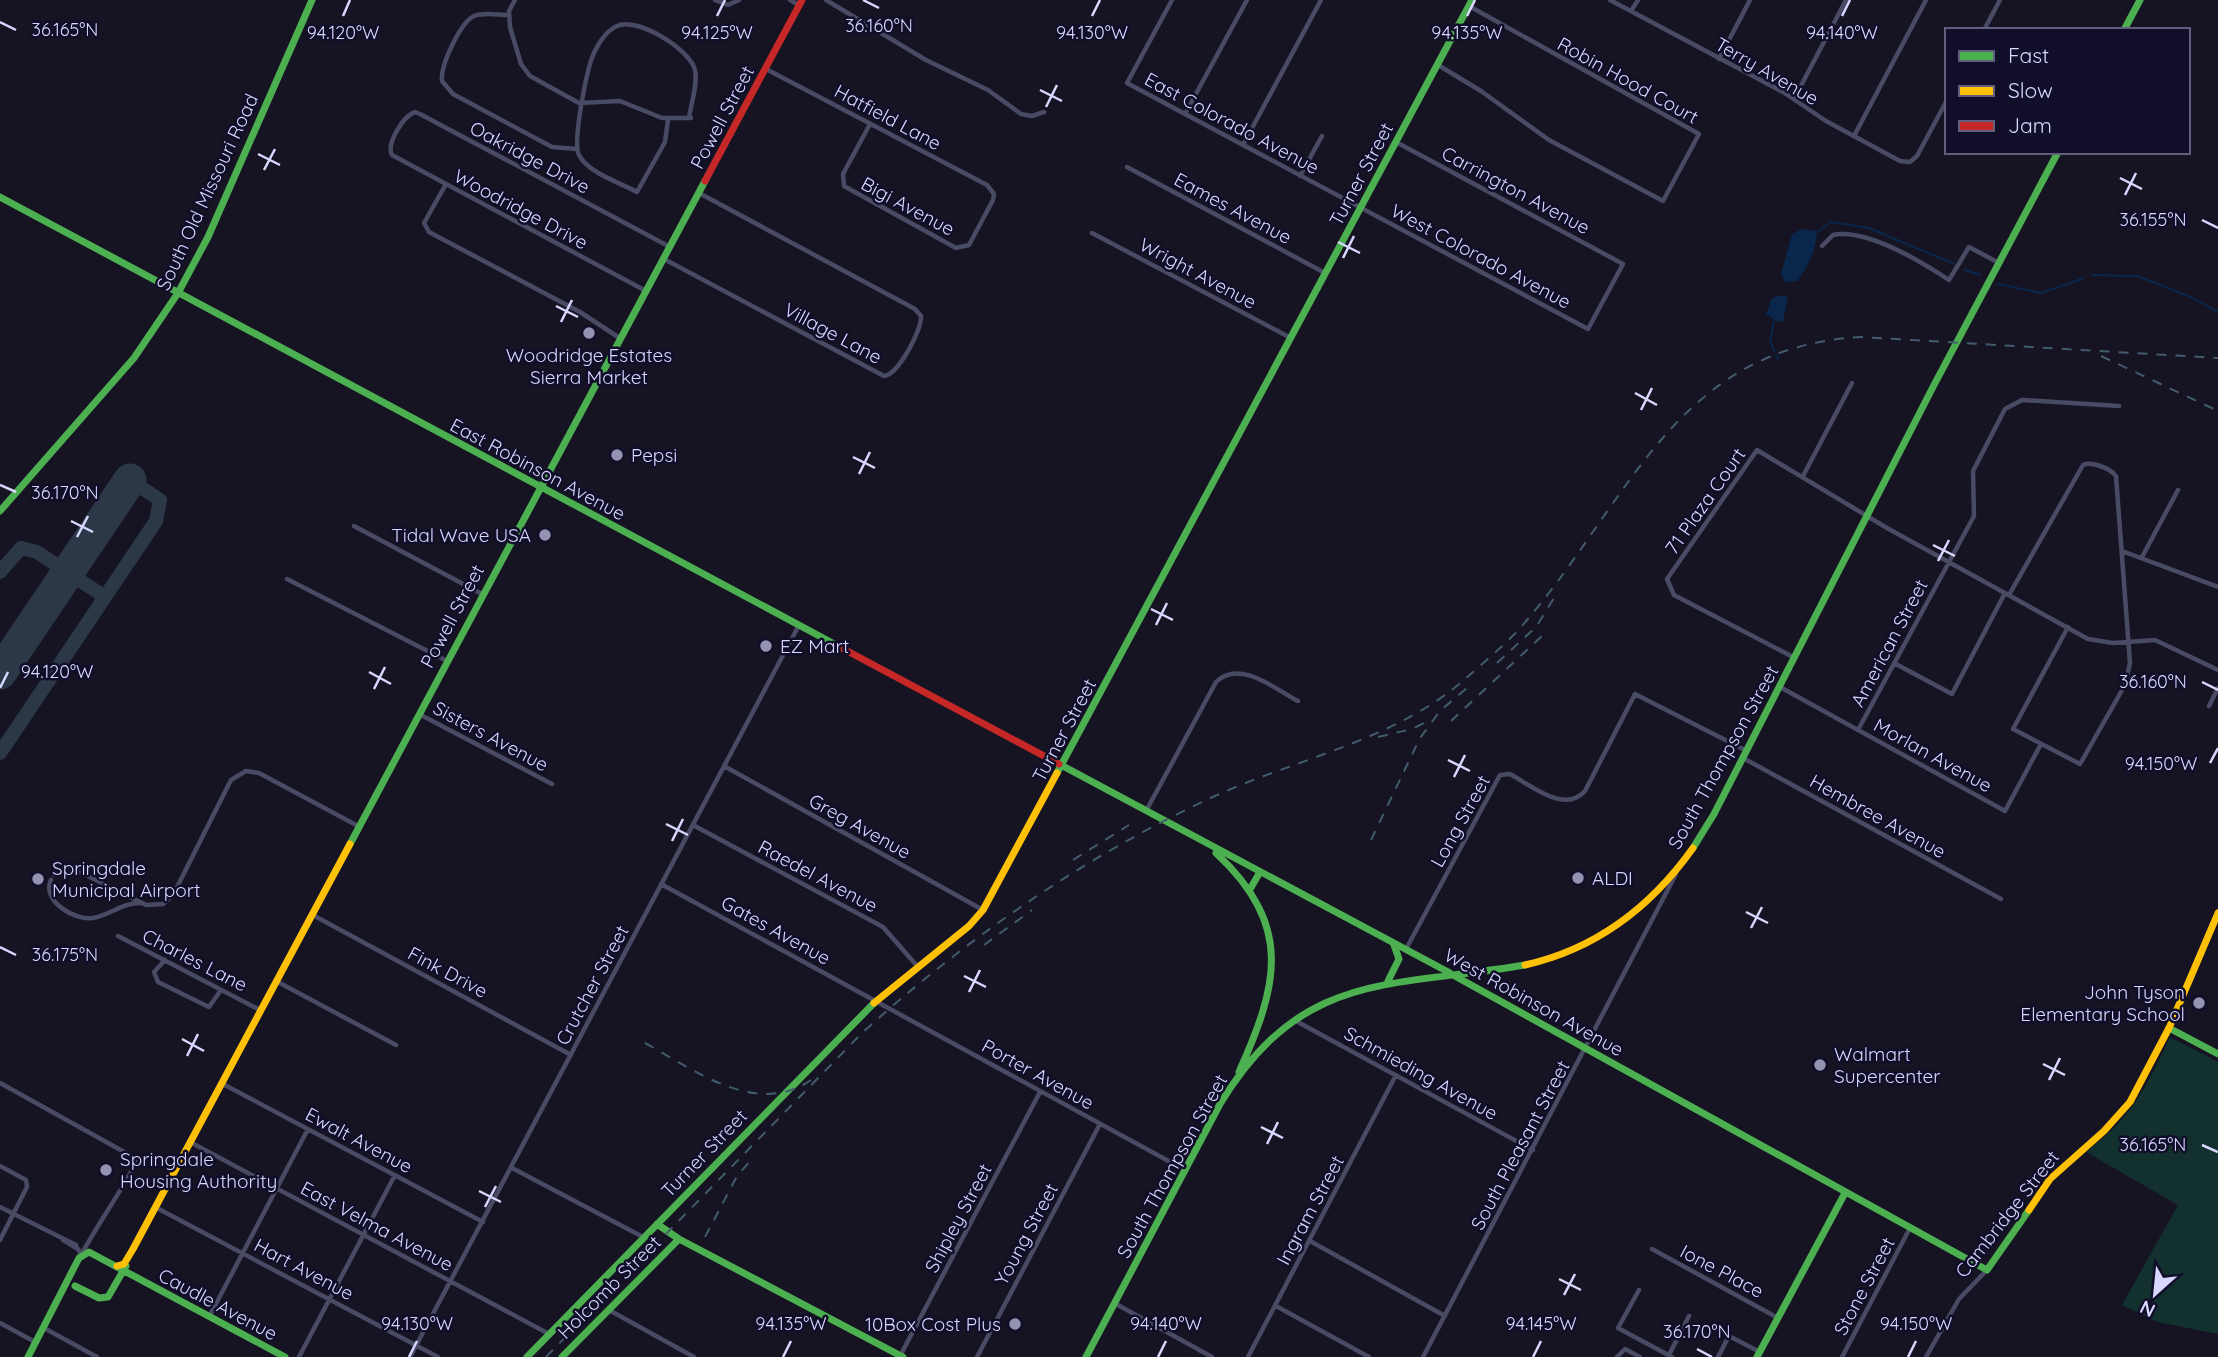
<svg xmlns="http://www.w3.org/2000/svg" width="2218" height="1357" viewBox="0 0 2218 1357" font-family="Quicksand,sans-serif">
<rect width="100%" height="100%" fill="#161423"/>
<path fill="#12302e" d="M2170,1037L2218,1062V1334L2157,1322L2122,1305L2178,1205L2086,1152C2133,1116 2145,1089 2170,1037Z"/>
<path fill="#0a264a" d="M1802,229L1816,231C1819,245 1806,271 1797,281L1785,282L1781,274L1792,234Z
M1783,295L1788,297L1783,321L1778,322L1766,314L1772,298Z"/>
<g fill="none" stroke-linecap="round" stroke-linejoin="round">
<path stroke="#0a264a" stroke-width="2" d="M1816,233L1831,222L1869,228L1954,264
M1964,270L1981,275
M2092,275L2137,276L2191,297L2218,312
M1998,284L2041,293L2084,278
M1774,351L1770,340L1775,316
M1776,355L1778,359"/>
<path stroke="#2c3848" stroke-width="14" d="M0,572L21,548L37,552L105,597
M0,753L156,521L160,500L130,480"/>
<path stroke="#2c3848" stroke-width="33" d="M0,673L130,480"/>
<path stroke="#494a64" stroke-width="4.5" d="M515,0L509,11L510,27L521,64L530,76L579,103L620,101L662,118H691
M715,0L728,5L739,0
M790,0L799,5
M826,0L926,60L988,90L1021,114L1032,116L1044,112
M1172,0L1127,83L1588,329L1623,264L1396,142
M1610,0L1783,92L1826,121L1900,161L1910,162L1917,156L1947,100
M1631,11L1638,0
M509,15C498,15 484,12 474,16C460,23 440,66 442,81L453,94L552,147L577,149
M1984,30L2000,0
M1719,59L1750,0
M1438,65L1481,91L1549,140L1663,201L1699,134L1469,6
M766,69L987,185L994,194L993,200L969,245L956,248L844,186L843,174L870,124
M1794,99L1846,0
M1185,114L1247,0
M668,120L665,142L637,192C621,183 588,173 579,155C572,142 587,70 593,55C598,44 606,31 617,26C636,16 690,49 695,70C698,84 691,104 689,118
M1854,136L1926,0
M1243,145L1321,0
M1127,167L1325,273
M1300,176L1322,136
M446,184L424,223L429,232L580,312L621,339
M1092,233L1291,338
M1822,246L1833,235C1866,228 1922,262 1949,280L1969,247L1999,263
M664,259L884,376C898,375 922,330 921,316L915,309L699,193
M646,291L392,155C386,144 403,116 415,112L420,114L670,247
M1803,476L1852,383
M354,526L482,594
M2122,551L2218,587
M2142,557L2178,490
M287,579L447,661
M2009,595L2083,465C2091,461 2110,468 2116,476L2130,663L2125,685L2080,764L2013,729L2068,627
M1795,658L1674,595L1667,579L1757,450L1887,528L2088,639L2113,643L2155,640L2218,670
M1894,663L1952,694L2005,593
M1780,687L2005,811L2041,744
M2209,706L2218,688
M419,714L552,784
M1858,730L1974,516L1973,471L2005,409L2022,400L2119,406
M1743,758L2001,899
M724,766L983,910
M1146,811L1216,682C1240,659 1275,689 1298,701
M693,825L883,927L918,967
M54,875L60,867H70L146,905L163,904L173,895L231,780L246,771L259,773L358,826
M51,880C41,900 74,921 93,918C110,915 122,903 140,903
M661,884L1185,1170
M311,914L571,1055
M118,936L260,1010
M1406,949L1500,775L1510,774C1532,786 1564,814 1585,791L1635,694L1745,750
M165,960L154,972L158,982L209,1007L221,990
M276,981L396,1045
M1296,1021L1533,1150
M0,1083L135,1158V1165C118,1196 98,1224 81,1255L78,1249L63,1240
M221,1083L483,1222
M190,1142L549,1334
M0,1166L26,1180L27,1187L0,1240
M512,1168L643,1237
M0,1207L76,1245
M155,1207L438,1357
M1310,1241L1445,1316
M1652,1249L1778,1318
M1639,1290L1618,1328L1672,1357
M1116,1304L1212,1357
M1276,1306L1369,1357
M609,1310L694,1357
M209,1317L308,1129
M0,1323L35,1342
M44,1328L97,1357
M1669,1355L1689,1316
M900,1356L1040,1092
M299,1357L395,1175
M410,1357L798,627
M977,1357L1100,1124
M1248,1357L1396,1075
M1423,1357L1676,874
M1617,1357L1625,1349L1640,1357
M1718,1357L1729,1336L1760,1352
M1842,1357L1910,1228
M1926,1357L1959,1299L1987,1270"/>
<path stroke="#4caf50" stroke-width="7" d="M2124,30L2140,0
M0,197L838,646
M178,293L208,237L312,0
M0,511L134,358L178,293
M1059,764L1450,973
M1057,773L1472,0
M350,844L705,181
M1693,848L1714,814L1934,385L2058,152
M1216,853C1294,926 1278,985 1239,1072
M1249,891L1260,872
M1453,975L1987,1270L2029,1210
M1388,981L1399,959L1394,945
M2169,1028L2218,1054
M657,1224L679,1239L903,1357
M75,1286L99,1298L108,1297L126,1266
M28,1357L79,1258L89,1252L285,1357
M527,1357L874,1003
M562,1357L679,1239
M1086,1357L1220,1104C1302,970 1389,988 1525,965
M1757,1357L1845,1193"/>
<path stroke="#ffc107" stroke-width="7" d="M1525,965C1596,949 1651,907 1693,848
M874,1003L969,926L983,910L1057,773
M2029,1210L2050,1179L2104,1131L2130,1102L2169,1028L2218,913
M117,1266L124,1264L133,1249L350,844"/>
<path stroke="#c62828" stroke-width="7" d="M705,181L802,0
M838,646L1059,764"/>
<path stroke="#425b6d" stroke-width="2" stroke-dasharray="10 9" stroke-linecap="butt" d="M2101,356L2218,411
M1497,663L1536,627L1556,595
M1451,721L1543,635
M1378,737L1412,729L1430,720
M1371,840L1420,738L1440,711L1467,688
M1073,860L1129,825
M984,945L1032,910
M645,1043C693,1069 756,1118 811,1080
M705,1237L737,1176L752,1159
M546,1357L862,1033C968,937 1085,856 1215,796C1296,759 1395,740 1464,680C1485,661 1509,642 1527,620C1631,498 1677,347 1861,337L2218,358"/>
</g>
<path fill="none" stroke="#d8d7ff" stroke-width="2.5" d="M863,0L879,8M343,16L350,0M717,16L725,0M1092,16L1100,0M1467,16L1475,0M1842,16L1850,0M0,22L16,30M1040,90L1062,101M1046,107L1057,85M258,154L280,165M264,170L275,149M2120,178L2142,189M2125,195L2136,173M2202,220L2218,228M1338,242L1360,253M1343,258L1354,236M556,306L578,317M561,322L572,300M1635,393L1657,405M1641,410L1652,388M853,457L875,468M859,474L870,452M0,485L16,492M71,521L93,532M77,537L88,516M1933,545L1955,556M1938,561L1949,540M1151,609L1173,620M1156,625L1167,603M369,672L391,684M2202,682L2218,690M0,688L8,672M374,689L385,667M1448,760L1470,771M2210,763L2218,748M1454,777L1465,755M666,824L688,835M672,841L683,819M1746,912L1768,923M1751,928L1762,907M0,947L16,955M964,976L986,987M969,992L980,970M182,1039L204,1051M187,1056L198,1034M2043,1064L2065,1075M2049,1080L2060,1058M1261,1127L1283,1138M1267,1144L1278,1122M2202,1145L2218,1152M479,1191L501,1202M485,1207L496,1186M1559,1279L1581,1290M1564,1295L1575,1274M1697,1349L1712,1357M409,1357L417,1341M783,1357L791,1341M1158,1357L1166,1341M1533,1357L1541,1341M1908,1357L1916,1341"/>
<g fill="#9493b2" stroke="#110e29" stroke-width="2.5">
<circle cx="589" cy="333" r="7"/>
<circle cx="617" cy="455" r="7"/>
<circle cx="545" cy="535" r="7"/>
<circle cx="766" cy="646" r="7"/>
<circle cx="1578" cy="878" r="7"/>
<circle cx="38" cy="879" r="7"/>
<circle cx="2199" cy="1003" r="7"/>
<circle cx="1820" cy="1065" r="7"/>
<circle cx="106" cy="1170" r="7"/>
<circle cx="1015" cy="1324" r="7"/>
</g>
<g text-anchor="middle" stroke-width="5" stroke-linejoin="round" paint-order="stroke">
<g font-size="19" fill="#d8d7ff" stroke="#110e29">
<text transform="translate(1767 71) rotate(30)" y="7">Terry Avenue</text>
<text transform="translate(1628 80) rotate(29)" y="7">Robin Hood Court</text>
<text transform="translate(722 117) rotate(-62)" y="7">Powell Street</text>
<text transform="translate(888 117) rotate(28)" y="7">Hatfield Lane</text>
<text transform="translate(1232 123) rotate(28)" y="7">East Colorado Avenue</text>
<text transform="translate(530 157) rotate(28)" y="7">Oakridge Drive</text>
<text transform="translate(1361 174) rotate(-62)" y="7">Turner Street</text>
<text transform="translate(1516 190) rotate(28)" y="7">Carrington Avenue</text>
<text transform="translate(207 192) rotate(-65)" y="7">South Old Missouri Road</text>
<text transform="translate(908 206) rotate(28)" y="7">Bigi Avenue</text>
<text transform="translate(1233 208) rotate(28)" y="7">Eames Avenue</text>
<text transform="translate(521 209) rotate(28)" y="7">Woodridge Drive</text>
<text transform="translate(1481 256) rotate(28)" y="7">West Colorado Avenue</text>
<text transform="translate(1198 273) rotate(28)" y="7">Wright Avenue</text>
<text transform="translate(833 333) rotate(28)" y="7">Village Lane</text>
<text transform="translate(538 469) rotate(28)" y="7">East Robinson Avenue</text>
<text transform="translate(1705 501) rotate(-55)" y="7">71 Plaza Court</text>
<text transform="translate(452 616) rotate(-62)" y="7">Powell Street</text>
<text transform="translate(1889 643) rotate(-62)" y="7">American Street</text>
<text transform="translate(1064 730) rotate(-62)" y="7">Turner Street</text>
<text transform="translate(491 736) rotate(28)" y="7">Sisters Avenue</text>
<text transform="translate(1933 755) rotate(29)" y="7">Morlan Avenue</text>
<text transform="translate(1723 757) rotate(-61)" y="7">South Thompson Street</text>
<text transform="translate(1878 816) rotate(29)" y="7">Hembree Avenue</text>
<text transform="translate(1460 821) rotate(-61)" y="7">Long Street</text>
<text transform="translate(860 826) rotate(29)" y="7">Greg Avenue</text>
<text transform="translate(818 876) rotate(28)" y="7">Raedel Avenue</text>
<text transform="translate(776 930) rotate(29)" y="7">Gates Avenue</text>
<text transform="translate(195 960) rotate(27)" y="7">Charles Lane</text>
<text transform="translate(448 972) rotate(28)" y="7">Fink Drive</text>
<text transform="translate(592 985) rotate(-62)" y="7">Crutcher Street</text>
<text transform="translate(1534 1002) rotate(29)" y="7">West Robinson Avenue</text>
<text transform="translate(1421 1073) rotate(29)" y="7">Schmieding Avenue</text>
<text transform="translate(1038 1074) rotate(29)" y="7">Porter Avenue</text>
<text transform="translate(359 1140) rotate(28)" y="7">Ewalt Avenue</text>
<text transform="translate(1520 1145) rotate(-62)" y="7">South Pleasant Street</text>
<text transform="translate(704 1153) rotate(-46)" y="7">Turner Street</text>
<text transform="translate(1172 1166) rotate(-61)" y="7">South Thompson Street</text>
<text transform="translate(1310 1210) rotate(-62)" y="7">Ingram Street</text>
<text transform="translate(2007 1214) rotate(-52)" y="7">Cambridge Street</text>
<text transform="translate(958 1218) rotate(-62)" y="7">Shipley Street</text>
<text transform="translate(377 1226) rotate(28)" y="7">East Velma Avenue</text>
<text transform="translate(1026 1234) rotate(-62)" y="7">Young Street</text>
<text transform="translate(304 1269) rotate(28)" y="7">Hart Avenue</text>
<text transform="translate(1722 1271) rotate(28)" y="7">Ione Place</text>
<text transform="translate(1864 1286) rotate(-62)" y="7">Stone Street</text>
<text transform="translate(609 1287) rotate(-45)" y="7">Holcomb Street</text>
<text transform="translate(218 1304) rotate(28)" y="7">Caudle Avenue</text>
</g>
<g font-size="19" fill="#d8d7ff" stroke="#110e29" text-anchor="start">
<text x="589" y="362" text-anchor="middle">Woodridge Estates<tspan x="589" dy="22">Sierra Market</tspan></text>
<text x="631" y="462">Pepsi</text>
<text x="531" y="542" text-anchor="end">Tidal Wave USA</text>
<text x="780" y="653">EZ Mart</text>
<text x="52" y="875">Springdale<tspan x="52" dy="22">Municipal Airport</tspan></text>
<text x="1592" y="885">ALDI</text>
<text x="2185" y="999" text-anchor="end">John Tyson<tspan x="2185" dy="22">Elementary School</tspan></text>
<text x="1834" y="1061">Walmart<tspan x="1834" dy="22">Supercenter</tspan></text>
<text x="120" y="1166">Springdale<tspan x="120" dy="22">Housing Authority</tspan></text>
<text x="1001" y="1331" text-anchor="end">10Box Cost Plus</text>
</g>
</g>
<g font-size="18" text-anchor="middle" fill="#d8d7ff" stroke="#110e29" stroke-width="5" stroke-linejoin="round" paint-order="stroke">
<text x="879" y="32">36.160°N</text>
<text x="65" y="36">36.165°N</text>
<text x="343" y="39">94.120°W</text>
<text x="717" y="39">94.125°W</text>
<text x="1092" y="39">94.130°W</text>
<text x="1467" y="39">94.135°W</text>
<text x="1842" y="39">94.140°W</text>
<text x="2153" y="226">36.155°N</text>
<text x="65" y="499">36.170°N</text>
<text x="57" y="678">94.120°W</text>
<text x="2153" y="688">36.160°N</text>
<text x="2161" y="770">94.150°W</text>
<text x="65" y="961">36.175°N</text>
<text x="2153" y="1151">36.165°N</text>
<text x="417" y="1330">94.130°W</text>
<text x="791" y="1330">94.135°W</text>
<text x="1166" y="1330">94.140°W</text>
<text x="1541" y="1330">94.145°W</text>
<text x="1916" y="1330">94.150°W</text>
<text x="1697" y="1338">36.170°N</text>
</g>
<rect x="1945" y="28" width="245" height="126" fill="#110e29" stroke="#615e7f" stroke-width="2"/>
<rect x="1959" y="51" width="35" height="10" fill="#4caf50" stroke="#615e7f" stroke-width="2"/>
<text x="2008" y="63" font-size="21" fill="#d8d7ff">Fast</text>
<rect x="1959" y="86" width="35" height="10" fill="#ffc107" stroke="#615e7f" stroke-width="2"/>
<text x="2008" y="98" font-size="21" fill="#d8d7ff">Slow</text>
<rect x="1959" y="121" width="35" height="10" fill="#c62828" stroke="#615e7f" stroke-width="2"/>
<text x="2008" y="133" font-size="21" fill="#d8d7ff">Jam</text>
<g transform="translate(2155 1294) rotate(207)" stroke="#110e29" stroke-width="5" paint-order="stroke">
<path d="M0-5L12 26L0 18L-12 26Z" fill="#d8d7ff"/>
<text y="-10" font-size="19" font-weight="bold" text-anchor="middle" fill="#d8d7ff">N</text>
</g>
</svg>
